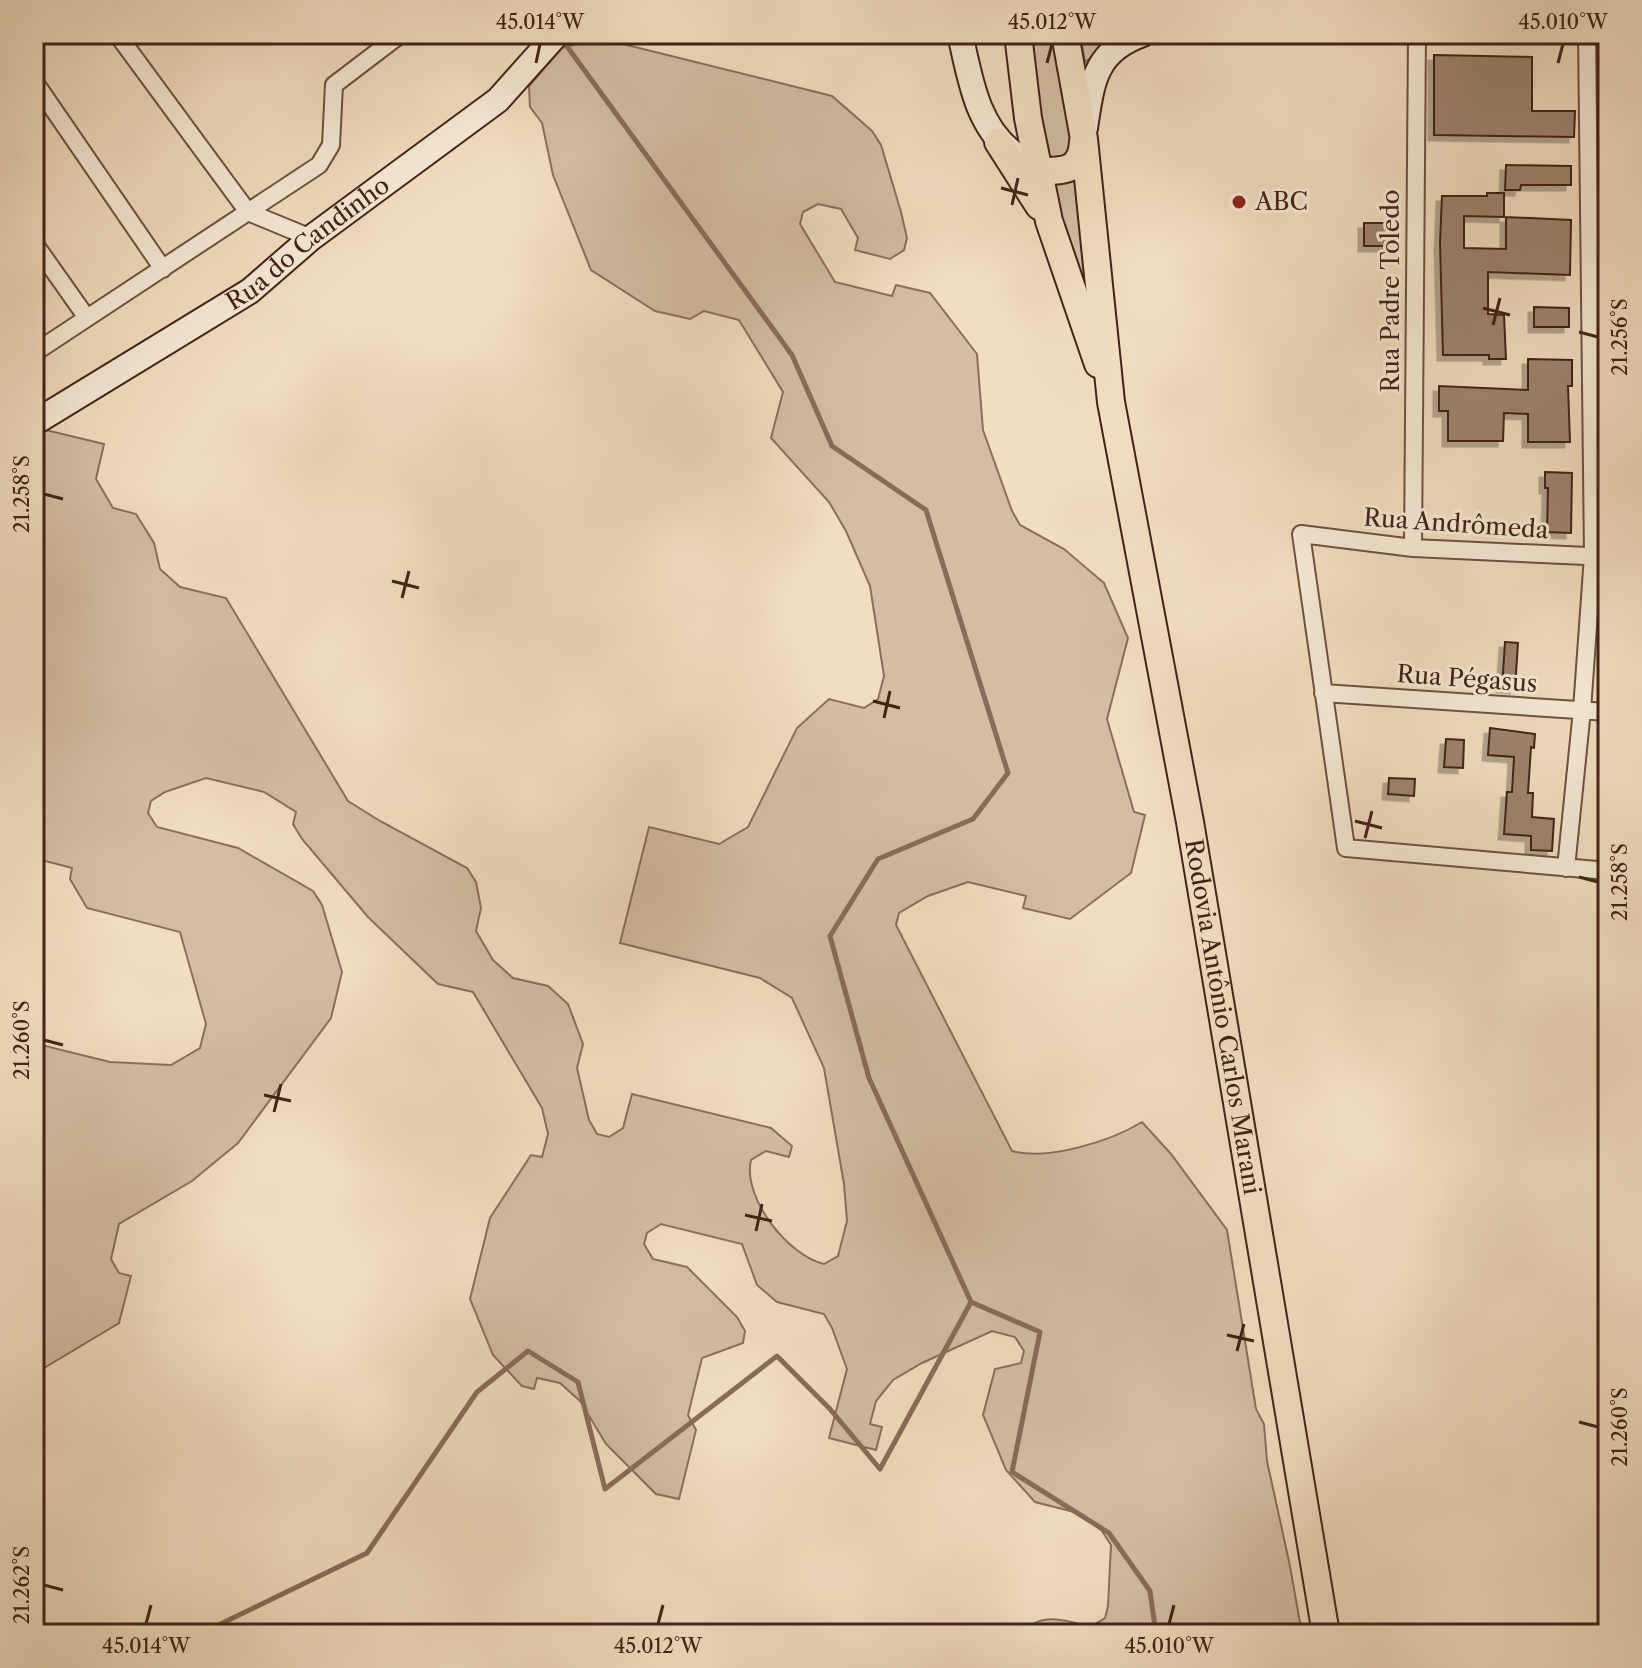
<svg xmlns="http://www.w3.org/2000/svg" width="1642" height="1668" viewBox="0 0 1642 1668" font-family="'Libre Caslon Text',serif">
<defs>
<filter id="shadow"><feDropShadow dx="-5.5" dy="5.5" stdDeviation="0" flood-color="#0004"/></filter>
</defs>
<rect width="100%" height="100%" fill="#f1dec0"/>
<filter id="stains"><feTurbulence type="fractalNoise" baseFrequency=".0025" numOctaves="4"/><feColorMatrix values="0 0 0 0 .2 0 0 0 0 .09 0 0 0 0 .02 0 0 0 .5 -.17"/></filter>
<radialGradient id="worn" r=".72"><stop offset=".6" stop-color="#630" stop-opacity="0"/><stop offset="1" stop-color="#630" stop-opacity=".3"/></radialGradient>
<path fill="#d3bea3" stroke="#8a705c" stroke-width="2" d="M1028,34H1054L1074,150L1071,156L1051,158L1045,151Z
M1080,34H1141L1100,51L1085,62Z
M606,37L623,44L832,96L872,131L881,145L901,212L907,238L904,250L890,259L855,250L858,238L841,209L818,204L803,212L800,224L835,282L892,296L896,285L930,293L977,354L983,430L1012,511L1020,525L1064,549L1104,583L1128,638L1107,719L1134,812L1145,815L1131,873L1070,919L1023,908L1026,896L968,882L928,896L899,913L896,925L1012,1151C1048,1161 1111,1141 1142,1122L1171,1154L1227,1230L1256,1409L1264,1424L1267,1461L1290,1566L1302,1634H1021C1041,1611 1065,1620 1090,1627L1105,1618L1108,1606L1111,1545L1102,1531L1082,1514L1035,1502L1006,1470L983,1415L995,1369L1021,1363L1024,1351L1015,1337L992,1331L922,1363L893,1380L876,1401L870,1424L882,1427L876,1450L829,1438L847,1369L832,1328L824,1314L777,1302L757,1285L742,1244L661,1224L647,1233L644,1244L653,1259L687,1267L737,1317L745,1331L743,1343L702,1358L688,1415L696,1430L679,1499L656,1494L606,1444L580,1401L560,1383L537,1378L534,1389L522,1386L493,1355L470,1299L490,1218L531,1155L542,1157L548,1134L542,1108L473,992L438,984L368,917L302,839L293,824L296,812L264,792L206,778L165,792L151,801L148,813L157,827L238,848L313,891L322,905L342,972L331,1018L238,1143L192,1181L119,1224L111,1259L119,1273L131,1276L119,1323L34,1374V1033L41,1045L110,1062L171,1065L200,1048L206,1024L180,932L87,908L70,879L72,868L38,859L34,861V437L46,430L104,444L96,479L113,508L136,514L154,543L160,569L180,587L226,598L348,801L380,821L467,868L476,882L481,908L476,931L493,960L513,978L548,986L568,1004L583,1044L577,1068L589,1120L597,1134L609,1137L623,1128L632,1094L771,1128L792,1146L789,1157L766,1151L751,1160C742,1197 788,1256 824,1264L838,1256L847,1221L844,1184L824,1068L792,998L760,978L620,943L649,827L719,844L748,827L797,728L829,699L864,708L878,699L884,676L870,586L846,531L829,502L771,438L783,392L739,320L704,311L690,319L655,311L591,270L553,175L542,123L530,107L529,86L562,48Z
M1080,178L1099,365L1052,181L1063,183Z"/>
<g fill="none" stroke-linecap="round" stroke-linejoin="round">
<path stroke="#876d59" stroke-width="5" d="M971,1302L1040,1332L1012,1472L1109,1533L1150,1591L1156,1634
M200,1634L367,1553L477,1392L528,1351L578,1382L605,1489L777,1356L830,1409L880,1469L971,1302L869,1078L830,936L878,859L973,819L1008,773L926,510L832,446L792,355L566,45"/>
</g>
<path fill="#9d846e" stroke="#412316" stroke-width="2" filter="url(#shadow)" d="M1434,55L1532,57V111H1575L1574,137L1434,135Z
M1506,165L1571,166V185H1521L1520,190H1505Z
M1487,193H1504V217L1464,216V248L1506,249V217L1571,220L1570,275L1488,272V314L1504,315L1506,359H1489V355H1443L1440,243L1442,196H1487Z
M1364,223H1390V246H1364Z
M1534,307L1569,308V327H1534Z
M1528,359L1572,360V386H1568L1570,442H1528V414L1504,413L1503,441H1448V411H1439V386L1528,390Z
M1545,472L1572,473L1571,533L1547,532L1548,488H1545Z
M1505,642L1518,643L1515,688L1502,687Z
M1490,728L1535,734L1534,748L1531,747L1528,793H1533L1532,817L1554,819L1552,851L1531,850V836L1504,834L1507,792H1512L1514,757L1488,755Z
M1446,739L1464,740L1463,768L1444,767Z
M1389,778L1415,779L1414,796L1388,794Z"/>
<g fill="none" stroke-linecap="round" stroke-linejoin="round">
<g stroke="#6d5240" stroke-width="20">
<path id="street" d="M117,34L248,212L311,238
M34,81L163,269
M34,243L87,318
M34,353L319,165L331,145L334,85L401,34
M1413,548L1417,34
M1608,557L1413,548L1301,534L1346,848L1608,871
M1323,693L1608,712
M1566,868L1582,710L1593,556L1587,34"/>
</g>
<g stroke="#412316" stroke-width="28">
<g id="secondary">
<path d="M960,34C970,77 976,125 1013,153"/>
<path d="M1085,128C1092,83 1094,51 1143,34"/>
<path id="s1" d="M34,423L250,291L311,238L498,100L557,34"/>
</g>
</g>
<g stroke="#412316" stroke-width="30">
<g id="primary">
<path d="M1018,34L1028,118L1049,221L1098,364"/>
<path id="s2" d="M1065,34L1084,139L1111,402L1190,822L1326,1634"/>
<path d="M998,142L1039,206"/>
<path d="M1037,171C1063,171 1081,172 1083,142"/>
</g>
</g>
<use href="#street" stroke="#f6ead6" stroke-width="16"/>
<use href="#secondary" stroke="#f6ead6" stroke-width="24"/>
<use href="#primary" stroke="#f1dec0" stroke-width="26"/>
</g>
<path fill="none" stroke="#412316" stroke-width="3" d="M536,63L540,44M1047,63L1052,44M1558,63L1563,44M1001,188L1028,195M1012,205L1018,178M1483,308L1510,315M1493,325L1500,298M1579,332L1598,337M44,494L63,499M392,581L419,588M402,598L409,571M873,701L900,708M884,718L890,691M1355,821L1382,828M1365,838L1372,811M1579,877L1598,882M44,1040L63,1045M264,1095L291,1101M274,1112L281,1084M745,1215L772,1221M756,1231L762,1204M1227,1335L1254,1341M1237,1351L1244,1324M1579,1422L1598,1427M44,1585L63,1590M146,1624L151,1605M658,1624L663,1605M1169,1624L1174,1605"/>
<circle fill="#8f2418" stroke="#f6ead6" stroke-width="3" cx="1239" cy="202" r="8"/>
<g text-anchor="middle" stroke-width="6" stroke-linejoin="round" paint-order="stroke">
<g font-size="24" fill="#412316" stroke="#f6ead6" text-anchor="start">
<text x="1255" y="210">ABC</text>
</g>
<g font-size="24" fill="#412316" stroke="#f6ead6">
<text dy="8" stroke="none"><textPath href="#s1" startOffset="328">Rua do Candinho</textPath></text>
<text transform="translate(1391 291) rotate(-90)" y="8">Rua Padre Toledo</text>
<text transform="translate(1456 524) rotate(4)" y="8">Rua Andrômeda</text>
<text transform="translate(1467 679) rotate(4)" y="8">Rua Pégasus</text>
<text dy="8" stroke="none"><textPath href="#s2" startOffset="996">Rodovia Antônio Carlos Marani</textPath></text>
</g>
</g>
<rect width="1642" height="1668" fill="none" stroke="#f1dec0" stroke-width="88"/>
<rect x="44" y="44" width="1554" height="1580" fill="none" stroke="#412316" stroke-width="3"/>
<g font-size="20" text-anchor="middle" fill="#412316">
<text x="540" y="29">45.014°W</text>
<text x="1052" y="29">45.012°W</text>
<text x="1563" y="29">45.010°W</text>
<text transform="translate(1620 337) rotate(-90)" y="7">21.256°S</text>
<text transform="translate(22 494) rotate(-90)" y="7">21.258°S</text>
<text transform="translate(1620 882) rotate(-90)" y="7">21.258°S</text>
<text transform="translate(22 1040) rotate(-90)" y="7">21.260°S</text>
<text transform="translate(1620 1427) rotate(-90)" y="7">21.260°S</text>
<text transform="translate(22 1585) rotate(-90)" y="7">21.262°S</text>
<text x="146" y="1653">45.014°W</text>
<text x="658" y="1653">45.012°W</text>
<text x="1169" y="1653">45.010°W</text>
</g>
<rect width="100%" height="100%" filter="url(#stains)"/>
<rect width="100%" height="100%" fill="url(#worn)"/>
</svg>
